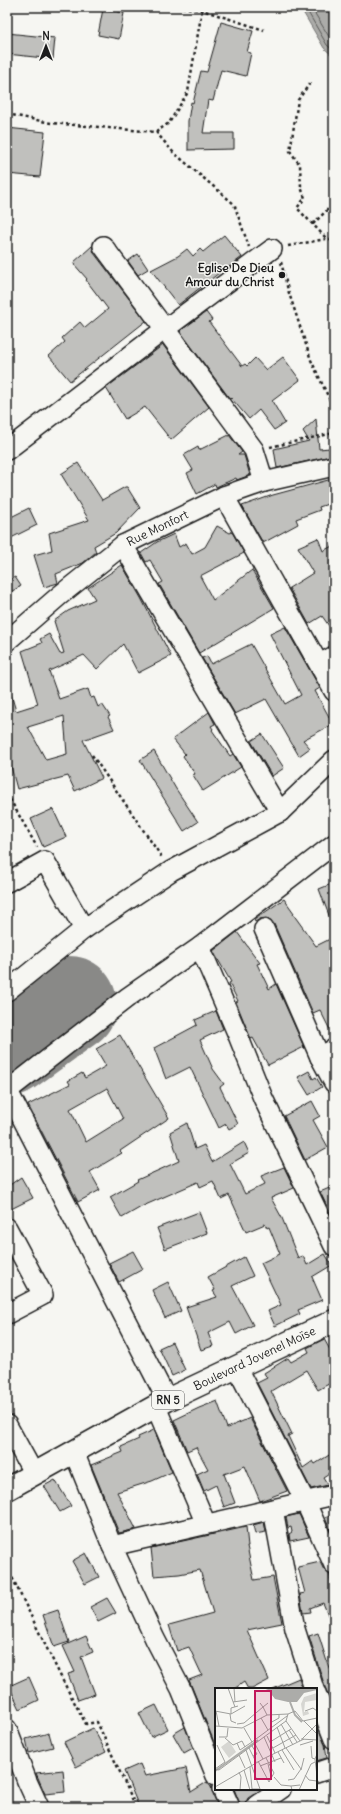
<svg xmlns="http://www.w3.org/2000/svg" width="341" height="1814" viewBox="0 0 341 1814" font-family="Delius,sans-serif">
<rect width="100%" height="100%" fill="#f6f6f2"/>
<filter id="ink" filterUnits="userSpaceOnUse"><feTurbulence type="fractalNoise" baseFrequency=".025" numOctaves="2"/><feDisplacementMap in="SourceGraphic" scale="8" xChannelSelector="R" yChannelSelector="G"/><feConvolveMatrix kernelMatrix="1 2 1 2 8 2 1 2 1" color-interpolation-filters="sRGB"/></filter>
<g filter="url(#ink)">
<path fill="#e6e6e2" d="M57,967L97,1035L7,1102V1003Z"/>
<path fill="#acaca9" stroke="#727271" d="M300,7H334V57L324,48Z"/>
<g fill="none" stroke-linecap="round" stroke-linejoin="round">
<path stroke="#565654" stroke-width="1" d="M305,7L327,45L334,51
M311,7L334,45"/>
<path stroke="#898987" stroke-width="96" d="M7,1049L69,1004"/>
</g>
<path fill="#c0c0bd" stroke="#1c1c1c" fill-rule="evenodd" d="M103,9L124,13L119,39L98,35Z
M221,22L253,31L247,52L251,53L246,76L221,70L213,101L208,100L203,133H234V149L188,150V121L191,102L193,103L201,71L207,72Z
M7,33L55,38L53,59L7,54Z
M7,128L45,132L40,177L7,174Z
M224,235L242,257L225,270L224,269L178,305L151,270L178,256L187,249L193,256L200,249L203,252Z
M92,246L94,253L146,321L70,381L49,356L65,342L62,338L80,322L85,328L108,309L86,280L87,279L73,263Z
M138,254L148,269L138,275L128,261Z
M206,312L212,320L209,322L242,366L245,364L247,366L255,358L266,370L283,357L300,380L272,401L285,423L274,430L259,410L249,419L231,398L230,399L180,331Z
M163,345L209,407L171,440L145,407L125,419L106,388Z
M316,419L319,449L330,448L331,456L277,468L274,449L309,441L303,431Z
M229,435L242,452L238,455H244L250,475L237,480L236,478L216,487L215,484L197,494L187,473L193,470L184,455L198,447L199,450Z
M78,463L102,500L125,487H127L140,508L116,533L94,546L96,552L83,563L56,574L58,583L44,587L34,555L52,550L49,533L89,520L61,474Z
M332,479H334V502L319,507L320,510L296,519L298,524L263,543L242,506L273,495Z
M29,508L37,525L7,540V519Z
M217,526L230,533L232,532L244,553L200,576L213,600L252,570L274,608L199,653L159,584L163,582L150,560L146,562L141,553L157,542L174,534L179,547L186,543L192,554L205,547Z
M318,538L323,551L334,545V633L322,616L309,624L289,588L313,573L298,547Z
M122,565L141,598L171,656L138,673L123,644L97,669L84,655L49,671L59,699L88,689L91,698L94,697L98,707L102,704L110,716L108,717L114,729L83,740L102,778L75,791L68,776L17,789L10,763L7,764V691H10L16,711L38,704L22,651L42,643L40,639L49,634L60,654L64,653L54,621L68,611L95,599L88,588ZM64,716L67,754L46,760L28,727Z
M15,577L21,586L7,594V581Z
M285,627L320,688L315,691L333,724L303,740L310,748L299,756L266,699L235,714L202,658L207,656L211,664L251,644L285,704L301,695L270,634Z
M209,712L215,724L211,726L213,729L212,730L230,756L233,754L241,767L203,791L193,775L195,774L183,756L185,754L173,739Z
M262,734L284,768L272,776L251,741Z
M154,751L176,789L198,822L184,831L140,760Z
M53,809L66,837L43,847L31,819Z
M334,883V926H333L319,889Z
M284,899L294,913L293,914L316,946L334,937V1038L320,1010L313,1013L274,924L271,920L266,918L260,919L255,922L254,920Z
M237,932L260,963L257,964L269,989L276,984L304,1047L268,1065L253,1038L251,1039L236,1002L238,1001L229,983L231,982L213,951Z
M216,1011L223,1029L200,1040L213,1069L224,1084L220,1087L238,1124L229,1129L226,1124L219,1128L190,1067L166,1079L154,1048L197,1025L195,1020Z
M120,1035L169,1118L120,1151L122,1153L90,1172L100,1190L78,1202L28,1105L70,1084L68,1081L82,1073L85,1078L106,1066L96,1049ZM107,1088L123,1119L86,1142L70,1109Z
M309,1071L313,1079L316,1077L322,1087L309,1095L298,1077Z
M312,1101L320,1116L313,1120L328,1147L305,1160L284,1116Z
M187,1123L195,1149L204,1145L212,1162L244,1142L249,1153L230,1164L245,1194L265,1184L261,1176L284,1167L294,1188L271,1198L282,1218L298,1258L303,1256L307,1265L325,1254L332,1265L312,1277L322,1300L298,1310L300,1314L275,1326L268,1311L281,1305L261,1263L280,1254L269,1227L267,1228L265,1224L246,1232L229,1195L221,1199L213,1181L200,1187L198,1182L143,1206L122,1218L110,1197L138,1181L137,1180L179,1161L170,1132Z
M21,1177L33,1198L7,1211V1187Z
M334,1186V1221L320,1192Z
M199,1212L207,1233L165,1249L157,1228Z
M133,1251L143,1269L119,1282L109,1263Z
M244,1257L253,1276L232,1286L253,1325L236,1334L230,1322L208,1333L213,1346L201,1350L186,1307L217,1297L213,1291L215,1290L208,1277Z
M168,1282L181,1311L165,1318L152,1290Z
M324,1339L334,1357V1381L318,1390L306,1370L271,1391L292,1434L288,1436L303,1468L313,1461L315,1464L334,1452V1470L323,1477L328,1485L311,1489L257,1383L267,1378L264,1373L288,1358L291,1362L309,1352L307,1348Z
M172,1342L185,1370L172,1376L159,1348Z
M217,1401L227,1428L250,1418L287,1491L260,1501L245,1466L224,1474L235,1503L224,1507L216,1485L204,1491L197,1474L208,1469L196,1447L187,1451L174,1420L199,1408Z
M154,1430L172,1472L152,1481L117,1492L136,1529L119,1533L91,1465L123,1452L121,1447L139,1439L138,1437Z
M55,1480L71,1506L60,1512L44,1486Z
M299,1514L309,1537L290,1541L289,1534L292,1532L291,1527L288,1528L286,1517Z
M334,1514V1538L325,1518Z
M264,1522L266,1532L255,1534L253,1525Z
M246,1527L248,1546H247L254,1580L273,1577L282,1623L247,1630L269,1680L252,1689H248L244,1682L234,1689H216V1747L189,1680L202,1675L189,1647L177,1651L169,1625L213,1613L200,1570L179,1574L154,1576L151,1548Z
M86,1553L99,1577L85,1584L72,1561Z
M320,1562L324,1570L329,1574L334,1594V1629L323,1603L310,1608L311,1612L303,1613L300,1594L305,1593L298,1567Z
M107,1598L116,1613L98,1622L90,1607Z
M58,1610L69,1642L54,1647L43,1615Z
M318,1633L334,1684V1709L325,1687L309,1636Z
M86,1636L93,1652L81,1657L95,1694L78,1700L68,1674L75,1672L63,1646Z
M29,1677L39,1700L20,1709L9,1686Z
M299,1678L302,1689H273Z
M156,1705L168,1729L151,1737L139,1713Z
M185,1727L193,1748L184,1753L173,1734Z
M93,1728L106,1752L76,1767L64,1742Z
M316,1730H319L325,1744L327,1758L316,1761Z
M49,1733L53,1747L29,1753L26,1739Z
M140,1764L145,1776L186,1768L191,1792L207,1782L211,1787L217,1804L212,1807H139L124,1771Z
M63,1770L65,1792L45,1794L36,1773Z
M234,1789H262L248,1798L244,1807H241Z"/>
<g fill="none" stroke-linecap="round" stroke-linejoin="round">
<g stroke="#1c1c1c" stroke-width="22">
<g id="minor">
<path d="M7,450L165,329L103,246"/>
<path d="M264,482L254,450L165,329L272,249"/>
<path d="M224,496L334,691"/>
<path d="M123,545L280,812"/>
<path id="s1" d="M7,641L59,596L123,545L224,496L264,482L334,466"/>
<path d="M320,664L334,656"/>
<path d="M7,882L45,861L84,929"/>
<path d="M264,929L320,1057L334,1083"/>
<path d="M200,947L237,1033L263,1098L334,1246"/>
<path d="M7,991L84,929L171,871L280,812L334,760"/>
<path d="M320,1057L334,1049"/>
<path d="M7,1091L128,997L200,947L334,844"/>
<path d="M8,1091L167,1400"/>
<path d="M7,1228L43,1295L7,1314"/>
<path d="M237,1368L305,1501L334,1565"/>
<path d="M156,1407L206,1524"/>
<path d="M7,1425L34,1474"/>
<path d="M74,1452L112,1546L155,1639L181,1689L216,1776"/>
<path d="M273,1509L295,1629L314,1689"/>
<path d="M112,1546L334,1495"/>
<path d="M316,1693L334,1739"/>
<path d="M7,1729L27,1781L39,1807"/>
<path d="M316,1773L334,1767"/>
<path d="M222,1789L230,1807"/>
<path d="M255,1807L281,1789"/>
</g>
</g>
<g stroke="#1c1c1c" stroke-width="25">
<g id="major">
<path id="s2" d="M7,1489L167,1400L334,1321"/>
</g>
</g>
<path stroke="#1c1c1c" stroke-width="2.5" stroke-dasharray="3 3" stroke-linecap="butt" d="M182,7L202,10L264,30
M310,83L298,100L290,151L300,165L301,187L305,198L297,208L326,238
M7,114L51,123L156,132L169,123L188,92L202,10
M156,132L173,152L234,204L249,247
M313,224L334,203
M288,246L326,239L334,241
M281,262L288,290L311,360L334,409
M270,447L334,433
M92,755L163,859
M7,794L37,847
M7,1567L63,1681L86,1724L97,1722L136,1807"/>
<use href="#minor" stroke="#f6f6f2" stroke-width="19"/>
<use href="#major" stroke="#f6f6f2" stroke-width="22"/>
</g>
</g>
<circle fill="#1c1c1c" stroke="#f6f6f2" stroke-width="1.5" cx="282" cy="275" r="4"/>
<g text-anchor="middle" stroke-width="3" stroke-linejoin="round" paint-order="stroke">
<rect fill="#f6f6f2" stroke="#5d5d5c" stroke-width="1" x="152" y="1391" width="32" height="18" rx="3"/>
<g font-size="11" font-weight="bold" fill="#1c1c1c">
<text x="168" y="1404">RN 5</text>
</g>
<g font-size="12" font-weight="bold" fill="#1c1c1c" stroke="#f6f6f2" text-anchor="end">
<text x="274" y="272">Eglise De Dieu<tspan x="274" dy="14">Amour du Christ</tspan></text>
</g>
<g font-size="12" fill="#1c1c1c" stroke="#f6f6f2">
<text dy="4" stroke="none"><textPath href="#s1" startOffset="189">Rue Monfort</textPath></text>
<text dy="4" stroke="none"><textPath href="#s2" startOffset="280">Boulevard Jovenel Moïse</textPath></text>
</g>
</g>
<g transform="translate(215 1688)">
<rect width="102" height="102" fill="#f6f6f2"/>
<path d="M102,5V12L90,14L89,24L93,23L94,26L88,28L86,16L89,9ZM14,53L21,64L14,70L6,59Z" fill="#d6d6d2"/>
<path d="M48,0H102V2L89,5L82,14H73L60,11L53,2Z" fill="#acaca9"/>
<path fill="none" stroke="#acaca9" stroke-width="2" d="M75,14L80,27L87,34M0,83L43,52"/>
<path fill="none" stroke="#9f9f9c" stroke-width="1" d="M13,0L20,19M19,0L20,14M18,14L32,12M0,23L16,26L30,18M1,23L4,38M90,23L98,20L102,23M15,26L16,33L21,35M16,26V20L23,18M52,27L48,19L53,15M46,30L53,42M71,33L85,53M89,33L102,46M55,35L64,30V26M22,36L29,35L48,19L45,15M66,36L78,57M0,38L27,40L52,27L73,26L80,23L88,33L102,30M62,39L70,60M29,40L37,54L72,28M74,42L82,54M52,48L60,65M4,49H12L13,40M49,49L60,74M10,50L18,57L27,53L30,59M86,51L102,52M87,51L102,36M55,54L76,41M22,55L25,62L37,54M40,56L48,71M85,57L98,53M37,58L42,66L38,68M96,58L97,70L100,71M34,60L41,74M58,60L81,47M71,60L86,81L79,91L73,92M31,62L45,101H37L35,79M67,62L79,82M63,64L69,75M102,66L100,71L102,88M24,67L30,80M43,73L54,94L59,85L51,70M53,76L56,88M45,78L66,70M0,81L4,82L49,49L71,33L73,26M0,81L10,74L2,57M29,82L35,102M86,82L89,70M24,84L26,89L25,102M90,87L94,92L102,93M59,89L66,97L76,98M0,99L48,71L89,51M77,102L76,98L85,97M84,102L96,76L100,74"/>
<path fill="#c2185b" fill-opacity="0.15" stroke="#c2185b" stroke-width="2" d="M40,3H56V91H40Z"/>
<rect width="102" height="102" fill="none" stroke="#1c1c1c" stroke-width="2"/>
</g>
<rect width="341" height="1814" fill="none" stroke="#f6f6f2" stroke-width="24"/>
<rect x="12" y="12" width="317" height="1790" fill="none" stroke="#1c1c1c" stroke-width="1.5" filter="url(#ink)"/>
<g transform="translate(46 46)" stroke="#f6f6f2" stroke-width="3" paint-order="stroke">
<path d="M0-3L7 15L0 10L-7 15Z" fill="#1c1c1c"/>
<text y="-6" font-size="11" font-weight="bold" text-anchor="middle" fill="#1c1c1c">N</text>
</g>
</svg>
